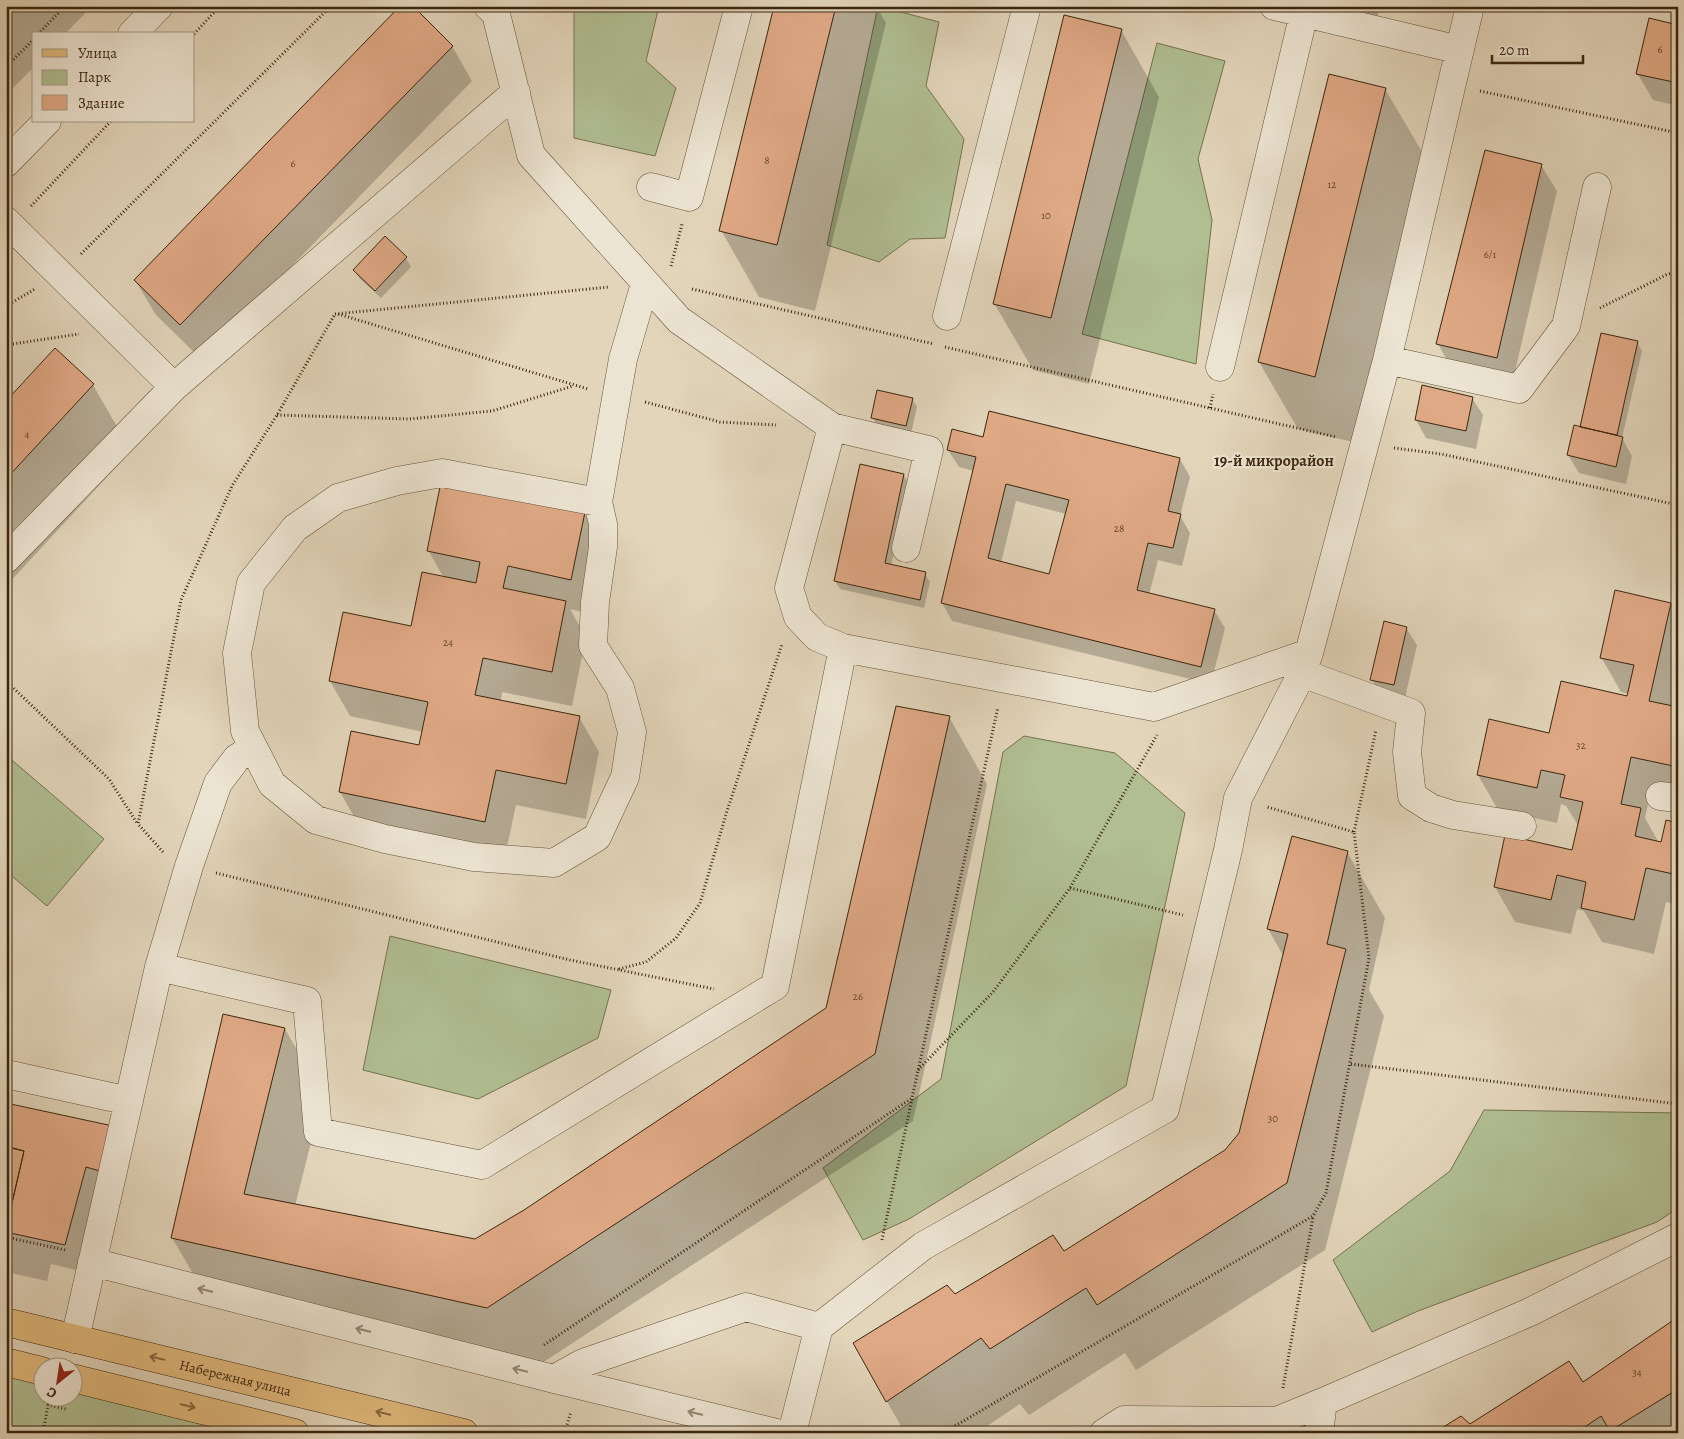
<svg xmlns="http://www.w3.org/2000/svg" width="1684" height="1439" viewBox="0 0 1684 1439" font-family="Alegreya,serif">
<rect width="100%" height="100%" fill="#e2d5ba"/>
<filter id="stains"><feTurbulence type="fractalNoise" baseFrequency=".004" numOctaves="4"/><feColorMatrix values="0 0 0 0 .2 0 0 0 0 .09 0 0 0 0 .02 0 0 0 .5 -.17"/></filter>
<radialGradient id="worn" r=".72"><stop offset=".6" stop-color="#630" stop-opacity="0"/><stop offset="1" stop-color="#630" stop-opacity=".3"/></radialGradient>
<path fill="#b0be92" stroke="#767250" d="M574,6H659L646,61L676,88L655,156L574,138Z
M878,6L939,22L926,86L964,139L945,238L910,239L879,262L827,245Z
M1157,43L1225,61L1198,159L1212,220L1196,364L1082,334Z
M1024,736L1115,753L1185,813L1126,1086L909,1219L863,1240L823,1168L941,1079L1003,752Z
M6,755L104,839L47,906L6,871Z
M390,936L611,990L598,1038L478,1099L363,1070Z
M1484,1110L1678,1113V1208L1657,1222L1418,1311L1372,1332L1333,1260L1450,1171Z
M6,1375L42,1384V1396H72L73,1391L240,1433H6Z"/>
<path fill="#0003" fill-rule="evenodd" d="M6,6H92L65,34H34V67L6,95Z
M776,6H876L886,23L815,311L759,297L721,230Z
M1262,6H1380L1374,32Z
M1678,26V106L1653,100L1637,73Z
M1121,30L1159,97L1089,384L1033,370L994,303Z
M452,46L472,81L201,359L156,315L135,280Z
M1385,89L1424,155L1353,442L1298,429L1259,362Z
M1541,165L1557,191L1512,384L1453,371L1438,344Z
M406,258L411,267L381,298L360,279L355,271Z
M1637,342L1642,351L1622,438L1632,456L1626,484L1579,473L1568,455L1581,428Z
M93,385L131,451L6,586V403Z
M1472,398L1483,415L1476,449L1426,438L1416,420Z
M912,399L917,407L911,434L878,427L873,418Z
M984,438L1180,459L1190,477L1180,516L1190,533L1182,566L1158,560L1149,595L1214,610L1225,628L1211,684L952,621L942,603L974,471L959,467L948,450ZM1016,501L1066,514L1050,576L1001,563Z
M904,476L909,484L891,566L925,574L930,582L924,608L840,589L835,581Z
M584,513L605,548L591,614L570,609L586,637L572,706L502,692L501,701L579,717L599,752L586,819L516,805L505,857L360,827L340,792L420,746L423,732L350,716L330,681L344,614L412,628L444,578L428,550Z
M1671,604L1678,616V696L1675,708L1678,709V797L1651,791L1645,818L1659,843H1662L1678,824V905L1666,902L1654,954L1602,942L1584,911L1577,909L1571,934L1515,922L1495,887L1573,852L1579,827L1566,806L1561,804L1557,823L1498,810L1478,775L1550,734L1628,697L1629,694L1621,692L1601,657Z
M1406,628L1417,645L1404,702L1382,697L1372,679Z
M949,717L987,784L913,1121L525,1374L211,1304L172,1238L285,1029L323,1095L295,1206L476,1240L525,1212L827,1008Z
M1347,852L1385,918L1369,990L1384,1016L1325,1250L1136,1370L1125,1353L1029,1415L1020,1404L977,1433H905L854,1344L955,1296L1064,1252L1226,1151L1240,1133L1284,957L1268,929Z
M6,1104L112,1127L80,1271L51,1264L47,1281L6,1272Z
M1678,1326V1433H1436L1470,1426L1583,1383Z"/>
<path fill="#e0a986" stroke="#3b260e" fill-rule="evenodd" d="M400,6H413L453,46L180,325L134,280Z
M774,6H836L777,245L719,231Z
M1064,15L1122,29L1051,318L993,304Z
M1649,18L1678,25V83L1636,74Z
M1329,74L1386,88L1315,377L1258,362Z
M1485,150L1542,164L1497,358L1436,344Z
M385,236L407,257L375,291L353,270Z
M1601,333L1638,341L1617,435L1580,427Z
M55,348L94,384L6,479V401Z
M1422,385L1473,397L1466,431L1415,420Z
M877,390L913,398L906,426L871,418Z
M989,411L1180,458L1168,511L1181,514L1173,548L1148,543L1137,590L1215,609L1201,667L941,603L976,457L947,450L952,429L983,437ZM1006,484L1069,500L1049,574L988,558Z
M1574,425L1623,437L1616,467L1567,455Z
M860,464L904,474L885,563L926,572L920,600L834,581Z
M441,482L585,512L571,580L508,566L503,588L566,601L552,672L483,658L475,695L580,716L566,784L496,770L485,822L339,792L351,731L419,745L428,702L329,681L343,612L411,626L422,572L476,583L480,562L427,551Z
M1615,590L1671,603L1649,701L1678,707V767L1631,757L1621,804L1641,808L1635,836L1661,842L1666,820L1678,823V875L1646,868L1634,920L1581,908L1586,882L1557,875L1551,900L1494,887L1505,835L1572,850L1583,802L1560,797L1565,775L1541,770L1537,788L1477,775L1489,719L1549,733L1561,681L1627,696L1634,665L1600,658Z
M1384,621L1407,627L1394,685L1370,680Z
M896,706L950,716L875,1054L487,1308L171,1238L223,1014L285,1028L244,1194L475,1239L524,1210L826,1008Z
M1292,836L1348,851L1327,944L1346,949L1287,1183L1097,1305L1086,1288L990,1349L981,1338L886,1402L853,1343L947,1285L955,1294L1053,1235L1064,1251L1225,1150L1239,1133L1288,934L1267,929Z
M6,1103L113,1126L100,1171L86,1167L65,1245L6,1232V1215L9,1216L24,1151L6,1146Z
M6,1147L24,1151L9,1216L6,1215Z
M1675,1319L1678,1323V1389L1610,1431L1601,1416L1576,1433H1434L1461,1416L1470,1424L1569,1361L1583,1382Z"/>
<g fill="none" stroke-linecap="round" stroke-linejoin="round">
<g stroke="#655239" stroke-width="29">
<path id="minor" d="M488,6L496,14L531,155L679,320L832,427L789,588L798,617L817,637L843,648L1154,707L1309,653L1387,360L1470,6
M1274,6L1460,50
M132,34L159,6
M6,163L47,121
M651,187L689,197L739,6
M6,221L174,387
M947,316L1027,6
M1387,360L1519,389L1566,326L1597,187
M1220,367L1304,13
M832,427L929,450L906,548
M598,502L442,473L397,481L338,498L295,528L251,583L237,653L245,731L272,784L316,820L385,839L474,857L554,863L597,837L625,777L632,732L620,688L593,646L595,602L603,547V524L598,502L623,359L645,284
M6,559L174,387L516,92
M1302,673L1411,713L1407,752L1412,796L1431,808L1453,815L1522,826
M1660,796L1678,798
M159,967L307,1001L318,1132L482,1165L775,986L843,648
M6,1074L129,1101
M92,1262L554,1379L777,1433
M819,1327L923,1246L1165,1109L1228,850L1238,798L1302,673L1309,653
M75,1339L159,967L189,866L218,783L237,758L253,748
M554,1379L583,1363L746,1307L819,1327L792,1433
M1323,1402L1530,1312L1678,1237
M1104,1433L1124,1420L1277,1421L1323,1402L1319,1433"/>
</g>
<g stroke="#3b260e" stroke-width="29">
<g id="major">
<path id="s1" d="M6,1322L464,1433"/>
<path d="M6,1362L42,1371"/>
<path d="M72,1378L295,1433"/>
</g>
</g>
<path stroke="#3b260e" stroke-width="3" stroke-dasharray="1 2.5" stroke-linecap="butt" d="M38,34L65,6
M194,34L220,6
M6,67L34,39
M1480,91L1678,133
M31,206L111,121
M81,254L331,6
M671,266L682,224
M692,289L934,344
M6,306L35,289
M1600,308L1668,274L1678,272
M335,314L609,287
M338,314L588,389
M6,345L79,334
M945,347L1336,437
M645,402L720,422L776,425
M1210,408L1213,394
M277,415L409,419L492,411L573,386
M1394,448L1441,454L1678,505
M6,681L109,779L137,823
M1354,832L1376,730
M163,852L138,824L181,600L232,486L277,415L335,314
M216,873L570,960L714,989
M1070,888L1183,915
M619,969L646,962L676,938L700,903L727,811L782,644
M1351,1064L1678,1104
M918,1070L993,992L1070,888L1157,735
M6,1237L65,1250
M882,1240L912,1099
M544,1345L912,1098L998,707
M1283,1388L1313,1217
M6,1426L34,1433
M566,1428L571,1412
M43,1433L48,1405L66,1409
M943,1433L1313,1216L1326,1193L1369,958L1354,832L1267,807
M1674,1433L1678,1430"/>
<use href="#minor" stroke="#ece4d2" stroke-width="28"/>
<use href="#major" stroke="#e1ba7d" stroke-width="28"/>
</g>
<defs><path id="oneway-shaft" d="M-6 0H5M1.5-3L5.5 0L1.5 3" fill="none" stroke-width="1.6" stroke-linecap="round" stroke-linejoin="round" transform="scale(1.25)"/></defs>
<g stroke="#948570">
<use href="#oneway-shaft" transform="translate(205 1290) rotate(-166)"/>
<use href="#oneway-shaft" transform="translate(363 1330) rotate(-166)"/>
<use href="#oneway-shaft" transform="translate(520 1370) rotate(-166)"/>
<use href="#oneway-shaft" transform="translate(695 1413) rotate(-166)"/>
</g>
<g stroke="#866940">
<use href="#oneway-shaft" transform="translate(157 1358) rotate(-166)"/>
<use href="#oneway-shaft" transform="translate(188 1406) rotate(14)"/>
<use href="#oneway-shaft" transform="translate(383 1413) rotate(-166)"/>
</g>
<g text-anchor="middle" stroke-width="4.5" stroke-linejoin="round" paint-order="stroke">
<g font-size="11" fill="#64472c">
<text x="1660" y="53">6</text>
<text x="767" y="164">8</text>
<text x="293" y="167">6</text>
<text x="1332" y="188">12</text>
<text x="1046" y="219">10</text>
<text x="1490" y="258">6/1</text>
<text x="27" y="438">4</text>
<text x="1119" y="532">28</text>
<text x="448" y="646">24</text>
<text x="1581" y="749">32</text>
<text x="858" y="1000">26</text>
<text x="1273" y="1122">30</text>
<text x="1637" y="1376">34</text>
</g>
<g font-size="14" fill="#3b260e" stroke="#ece4d2">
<text dy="5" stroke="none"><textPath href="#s1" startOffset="236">Набережная улица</textPath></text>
</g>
<g font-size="16" font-weight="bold" fill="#3b260e" stroke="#ece4d2">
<text x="1274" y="466">19-й микрорайон</text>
</g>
</g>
<rect width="1684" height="1439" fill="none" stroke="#e2d5ba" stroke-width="25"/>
<rect x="8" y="8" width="1669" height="1424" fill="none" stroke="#3b260e" stroke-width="2.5"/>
<rect x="12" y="12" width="1659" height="1414" fill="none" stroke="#3b260e"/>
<rect x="32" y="32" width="162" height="90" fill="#ece4d2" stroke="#a59884"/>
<rect x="42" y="49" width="25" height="8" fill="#e1ba7d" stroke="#a59884"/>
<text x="78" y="58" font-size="15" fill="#3b260e">Улица</text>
<rect x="42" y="70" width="25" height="15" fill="#b0be92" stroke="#a59884"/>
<text x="78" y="82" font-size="15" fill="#3b260e">Парк</text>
<rect x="42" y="95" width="25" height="15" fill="#e0a986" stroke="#a59884"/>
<text x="78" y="108" font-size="15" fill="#3b260e">Здание</text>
<g transform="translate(58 1382) rotate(210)"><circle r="24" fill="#ece4d2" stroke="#a59884"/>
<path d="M0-4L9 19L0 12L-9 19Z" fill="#8f2418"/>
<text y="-8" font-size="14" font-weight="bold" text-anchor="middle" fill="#3b260e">С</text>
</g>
<path d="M1492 55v8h91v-8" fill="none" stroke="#3b260e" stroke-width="2.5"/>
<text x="1499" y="55" font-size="15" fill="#3b260e" stroke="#ece4d2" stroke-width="4" paint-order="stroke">20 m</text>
<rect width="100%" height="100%" filter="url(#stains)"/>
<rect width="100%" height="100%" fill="url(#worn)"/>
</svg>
